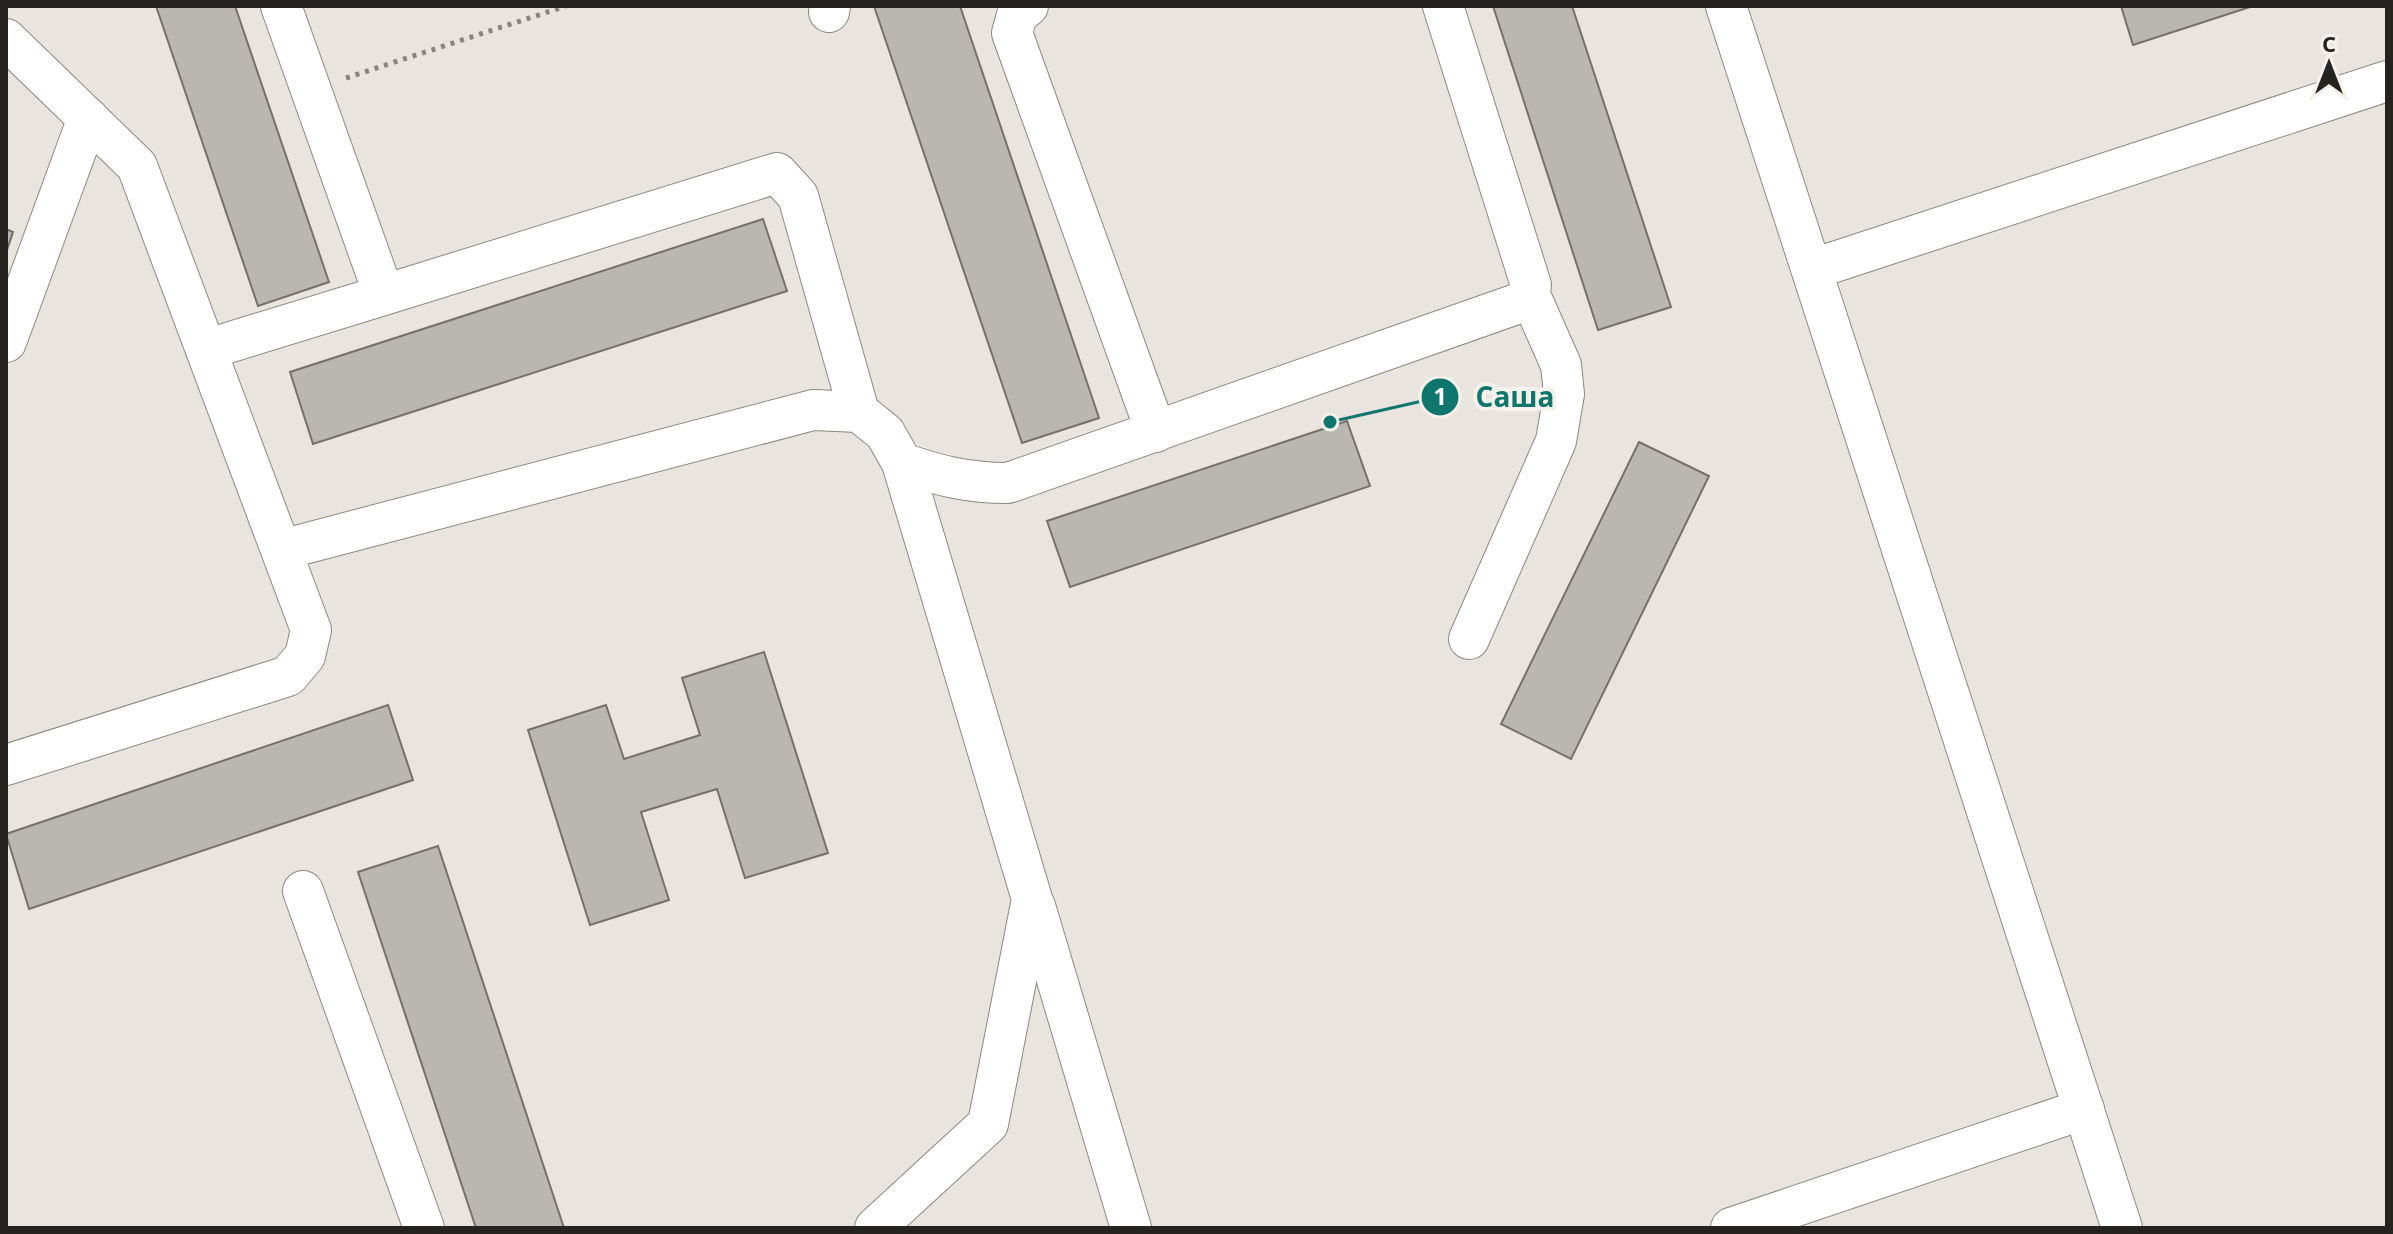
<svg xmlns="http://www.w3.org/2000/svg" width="2393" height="1234" viewBox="0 0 2393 1234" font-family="'Open Sans',sans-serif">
<rect width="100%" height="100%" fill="#e9e5de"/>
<path fill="#bab7b0" stroke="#74716b" stroke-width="2" d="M156,6H235L329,282L258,306Z
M874,6H960L1099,418L1022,443Z
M1493,6H1572L1671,307L1598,330Z
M2121,6H2253L2133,45Z
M763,219L787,291L313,444L290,372Z
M6,229L13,232L6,253Z
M1347,421L1370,486L1070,587L1047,521Z
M1639,442L1709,476L1571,759L1501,724Z
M764,652L828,853L745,878L717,789L641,812L669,900L590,925L528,730L606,705L624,759L700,735L682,678Z
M388,705L413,780L29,909L6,834Z
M438,846L564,1228H476L358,872Z"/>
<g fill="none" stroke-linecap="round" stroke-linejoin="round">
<g stroke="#8c8882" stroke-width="42">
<path id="minor" d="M281,6L384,295L777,173L798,196L859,412
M1028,6L1017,15L1012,33L1156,432
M1726,6L2122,1228
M829,12L830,6
M6,39L137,166L281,550L813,410L859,412L885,433L902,463L1032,899L988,1124L875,1228
M1813,269L2387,81
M6,342L88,118
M208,349L384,295
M902,463C940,476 968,483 1008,483L1525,301L1531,285L1443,6
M1469,639L1556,441L1564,394L1561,365L1530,295
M6,765L288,676L305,656L311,630L281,550
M303,891L424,1228
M1035,906L1131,1228
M1731,1228L2084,1109"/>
</g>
<path stroke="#87847f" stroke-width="5" stroke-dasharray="4 6" stroke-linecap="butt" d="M346,78L566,6"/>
<use href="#minor" stroke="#fff" stroke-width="40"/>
</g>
<path fill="none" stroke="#0f766e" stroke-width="3" d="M1330 422L1440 397"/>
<g fill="#0f766e" stroke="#f6f2eb" stroke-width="3">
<circle cx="1330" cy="422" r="8"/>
<circle cx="1440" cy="397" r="20"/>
</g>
<g font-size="24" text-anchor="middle" font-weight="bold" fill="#fff">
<text x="1440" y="405">1</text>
</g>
<g font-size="28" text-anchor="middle" font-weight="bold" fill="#0f766e" stroke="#f6f2eb" stroke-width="8" stroke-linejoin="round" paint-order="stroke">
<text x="1515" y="407">Саша</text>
</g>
<rect width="2393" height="1234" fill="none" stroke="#242320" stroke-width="16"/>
<g transform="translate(2329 64)" stroke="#f6f2eb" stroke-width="6" paint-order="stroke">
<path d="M0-6L14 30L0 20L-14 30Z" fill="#242320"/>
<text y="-12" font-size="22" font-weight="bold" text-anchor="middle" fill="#242320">С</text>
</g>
</svg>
